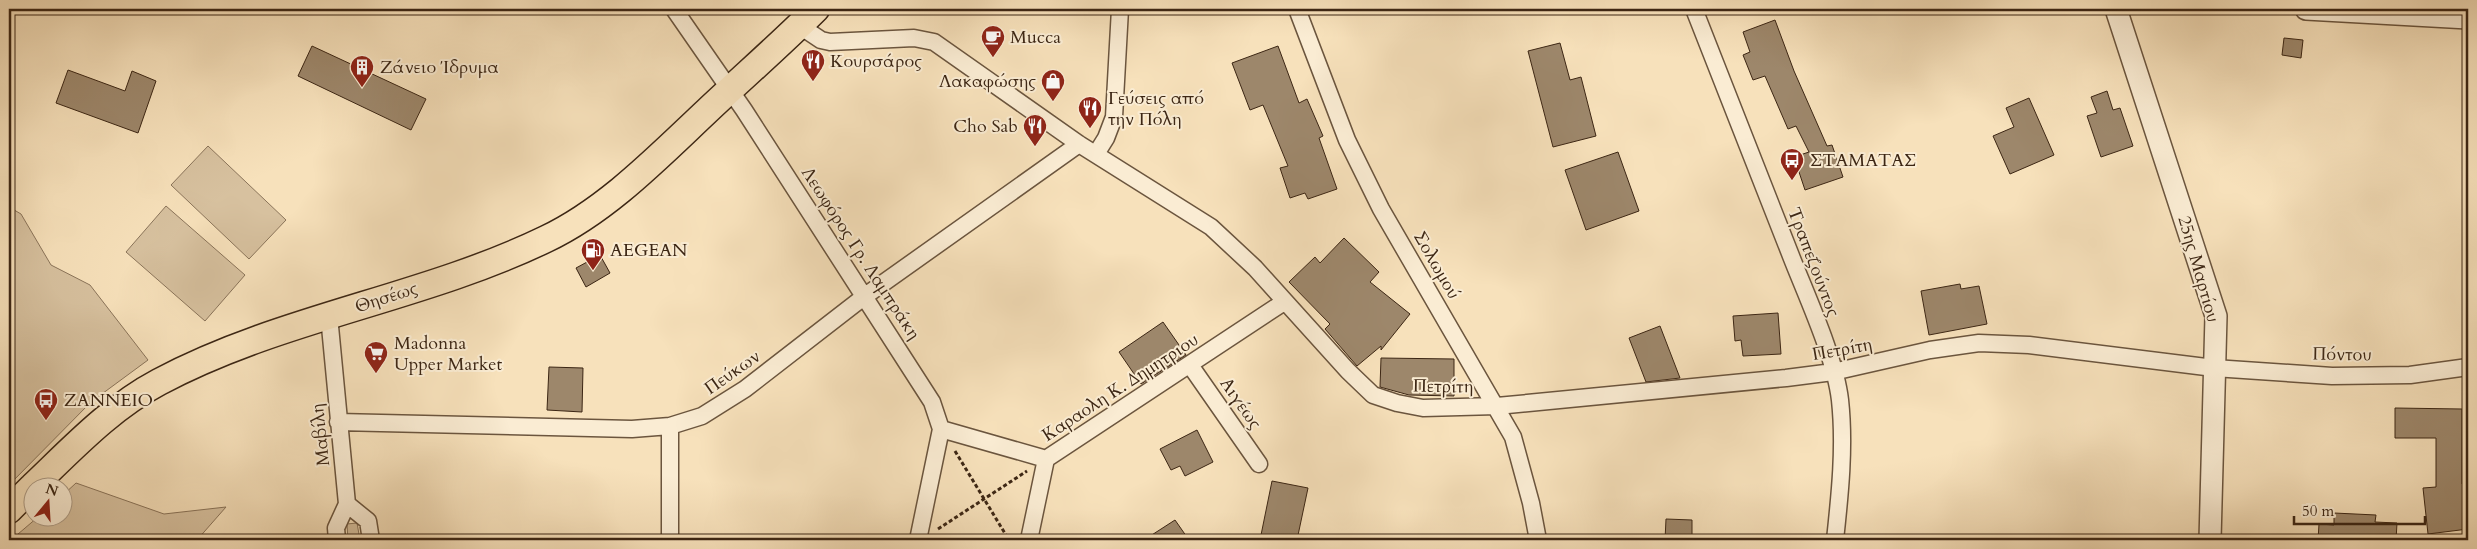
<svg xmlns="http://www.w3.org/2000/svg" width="2477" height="549" viewBox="0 0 2477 549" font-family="Cardo,serif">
<rect width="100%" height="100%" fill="#f7e1bb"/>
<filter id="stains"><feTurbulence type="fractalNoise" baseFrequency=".004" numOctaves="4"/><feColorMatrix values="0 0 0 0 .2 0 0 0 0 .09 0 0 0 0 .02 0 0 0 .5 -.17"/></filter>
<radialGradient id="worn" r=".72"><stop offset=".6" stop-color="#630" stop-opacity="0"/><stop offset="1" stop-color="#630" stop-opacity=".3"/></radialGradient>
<path fill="#d7c19f" stroke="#8a745a" d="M208,146L286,220L249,259L171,185Z
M166,206L245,275L205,321L126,252Z
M9,207L21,214L51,265L90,285L148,360L91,402L9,485Z
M76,483L164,514L226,507L197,540H11L38,517L62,516L63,495Z
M357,523L360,540H348L347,524Z"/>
<path fill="#9d876b" stroke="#3c2614" d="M1775,20L1794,71L1827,146L1832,145L1843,177L1805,190L1794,157L1809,152L1796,126L1788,129L1765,76L1753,80L1743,55L1750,52L1743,32Z
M2284,38L2303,40L2301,58L2282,55Z
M1560,43L1570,80L1581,77L1596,136L1553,147L1528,51Z
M312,46L426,99L411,130L298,76Z
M1278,46L1299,103L1307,99L1323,136L1319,138L1337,189L1308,199L1305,193L1290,198L1280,168L1288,166L1263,105L1250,110L1232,63Z
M68,70L125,91L132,71L156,81L138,133L56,103Z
M2107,91L2113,110L2120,108L2133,146L2101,157L2087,116L2097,113L2091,97Z
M2029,98L2054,155L2010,174L1993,136L2014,127L2006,108Z
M1618,152L1639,211L1586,230L1565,170Z
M1344,238L1379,272L1370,282L1410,314L1381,350V346L1357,366L1325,329L1330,324L1289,282L1315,257L1320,263Z
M600,255L610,273L586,287L576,268Z
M1960,284L1961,289L1979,286L1987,324L1929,335L1921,291Z
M1778,313L1781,354L1743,356L1741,340L1735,341L1733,316Z
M1163,322L1186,355L1141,384L1119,352Z
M1660,326L1680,378L1646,382L1629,338Z
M1381,358L1454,359V396L1409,395L1380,387Z
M549,367L583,368L582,412L547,410Z
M2395,408L2462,409V484L2468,483V529L2428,534L2423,488L2436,487V438H2395Z
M1197,430L1213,462L1185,476L1180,466L1171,470L1160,449Z
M1272,481L1308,488L1297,540H1260Z
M2334,513L2376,515L2375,522L2397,523L2396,540H2318L2319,524L2334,525Z
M1666,519L1692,520V540H1665Z
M1175,520L1189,540H1144Z"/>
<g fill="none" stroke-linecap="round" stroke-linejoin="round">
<g stroke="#6b553e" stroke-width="19">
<path id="minor" d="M674,9L744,110L932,402L941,429L918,540
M1297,9L1347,140L1381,209L1513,437L1531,503L1538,540
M1694,9C1726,91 1759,174 1791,256C1807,297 1835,357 1840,400C1845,446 1840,494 1835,540
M800,26L821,40L830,42L914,38L934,42L1079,144L1211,227L1255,268L1348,371L1373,395L1397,403L1423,408L1497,406L1786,378L1833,372L1930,350L1979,343L2029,345L2214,368L2332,376L2410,375L2468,367
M1096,154L1106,138L1114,117L1120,9
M329,316L347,504L368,521L371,540
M1190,365L1259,464
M338,422L632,429L670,426L702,416L745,389L865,296L1079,144
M670,426V540
M941,429L1046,459
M337,540L336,528L347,504
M1029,540L1046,459L1284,302"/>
</g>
<g stroke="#6b553e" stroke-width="24">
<path id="tertiary" d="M2116,9L2216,316L2210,540
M2306,9L2468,18"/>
</g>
<g stroke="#3c2614" stroke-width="29">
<path id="primary" d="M33,486C73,448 110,408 159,382C281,317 422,299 546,239C607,210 658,157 707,111C743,77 781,44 816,9
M9,510L32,487"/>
</g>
<path stroke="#3c2614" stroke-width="3" stroke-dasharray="4 2.5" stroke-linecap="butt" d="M955,451L1009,540
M938,529L1027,471"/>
<use href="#minor" stroke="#faecd3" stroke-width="16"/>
<use href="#tertiary" stroke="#faecd3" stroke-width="21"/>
<use href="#primary" stroke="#f7e1bb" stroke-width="26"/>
</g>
<defs>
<g id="cafe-pin" transform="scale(1.25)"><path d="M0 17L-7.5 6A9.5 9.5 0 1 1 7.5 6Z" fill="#8f2418" stroke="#faecd3"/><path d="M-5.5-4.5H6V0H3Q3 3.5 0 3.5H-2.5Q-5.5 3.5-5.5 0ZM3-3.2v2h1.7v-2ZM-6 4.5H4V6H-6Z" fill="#fff"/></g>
<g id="restaurant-pin" transform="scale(1.25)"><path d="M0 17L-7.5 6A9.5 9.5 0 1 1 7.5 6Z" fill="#8f2418" stroke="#faecd3"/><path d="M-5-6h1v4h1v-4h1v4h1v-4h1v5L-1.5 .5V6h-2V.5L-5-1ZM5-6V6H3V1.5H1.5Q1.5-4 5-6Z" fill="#fff"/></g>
<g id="building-pin" transform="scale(1.25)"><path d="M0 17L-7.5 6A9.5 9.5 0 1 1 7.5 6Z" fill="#8f2418" stroke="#faecd3"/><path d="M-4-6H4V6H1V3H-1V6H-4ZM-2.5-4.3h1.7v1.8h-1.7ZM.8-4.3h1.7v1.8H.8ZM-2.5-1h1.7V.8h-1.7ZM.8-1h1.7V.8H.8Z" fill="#fff"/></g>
<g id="shop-pin" transform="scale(1.25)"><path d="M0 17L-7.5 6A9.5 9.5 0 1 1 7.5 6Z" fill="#8f2418" stroke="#faecd3"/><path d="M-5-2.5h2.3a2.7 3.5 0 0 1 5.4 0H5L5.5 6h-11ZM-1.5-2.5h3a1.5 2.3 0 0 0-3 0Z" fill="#fff"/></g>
<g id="bus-pin" transform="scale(1.25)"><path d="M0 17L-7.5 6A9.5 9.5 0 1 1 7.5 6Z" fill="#8f2418" stroke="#faecd3"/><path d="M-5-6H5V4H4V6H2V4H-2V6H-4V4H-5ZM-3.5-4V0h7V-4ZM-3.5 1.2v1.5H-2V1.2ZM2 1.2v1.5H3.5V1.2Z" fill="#fff"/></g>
<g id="fuel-pin" transform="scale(1.25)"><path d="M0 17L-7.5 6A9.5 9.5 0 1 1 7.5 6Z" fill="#8f2418" stroke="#faecd3"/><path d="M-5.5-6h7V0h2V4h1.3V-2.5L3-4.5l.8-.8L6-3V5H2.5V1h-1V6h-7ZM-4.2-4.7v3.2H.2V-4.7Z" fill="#fff"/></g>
<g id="supermarket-pin" transform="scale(1.25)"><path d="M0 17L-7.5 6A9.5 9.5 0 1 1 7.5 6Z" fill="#8f2418" stroke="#faecd3"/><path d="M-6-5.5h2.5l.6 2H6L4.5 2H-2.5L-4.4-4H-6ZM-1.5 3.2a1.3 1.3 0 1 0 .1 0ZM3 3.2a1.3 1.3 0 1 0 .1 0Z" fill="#fff"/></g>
</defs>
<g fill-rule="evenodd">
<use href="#cafe-pin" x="993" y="37"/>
<use href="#restaurant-pin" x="813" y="61"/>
<use href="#building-pin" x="362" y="67"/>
<use href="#shop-pin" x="1053" y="81"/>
<use href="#restaurant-pin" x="1090" y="108"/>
<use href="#restaurant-pin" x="1035" y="126"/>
<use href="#bus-pin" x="1792" y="160"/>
<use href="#fuel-pin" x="593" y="250"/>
<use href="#supermarket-pin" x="376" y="353"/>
<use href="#bus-pin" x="46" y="400"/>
</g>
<g text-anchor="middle" stroke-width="4" stroke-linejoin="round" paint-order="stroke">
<g font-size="18" fill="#3c2614" stroke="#faecd3" text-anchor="start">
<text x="1010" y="43">Mucca</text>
<text x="830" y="67">Κουρσάρος</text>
<text x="380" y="73">Ζάνειο Ίδρυμα</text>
<text x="1036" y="87" text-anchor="end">Λακαφώσης</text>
<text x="1108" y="104">Γεύσεις από<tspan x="1108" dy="21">την Πόλη</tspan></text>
<text x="1018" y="132" text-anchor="end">Cho Sab</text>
<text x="1810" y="166">ΣΤΑΜΑΤΑΣ</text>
<text x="610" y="256">AEGEAN</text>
<text x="394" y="349">Madonna<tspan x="394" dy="21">Upper Market</tspan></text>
<text x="64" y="406">ΖΑΝΝΕΙΟ</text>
</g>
<g font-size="18" fill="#3c2614" stroke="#faecd3">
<text transform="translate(861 253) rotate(57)" y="6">Λεωφόρος Γρ. Λαμπράκη</text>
<text transform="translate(1814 262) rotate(69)" y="6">Τραπεζούντος</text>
<text transform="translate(1437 265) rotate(60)" y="6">Σολωμού</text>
<text transform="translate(2199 269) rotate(74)" y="6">25ης Μαρτίου</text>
<text transform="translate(386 297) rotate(-18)" y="6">Θησέως</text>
<text transform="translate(1842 349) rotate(-10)" y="6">Πετρίτη</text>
<text transform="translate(2342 354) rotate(1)" y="6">Πόντου</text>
<text transform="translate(732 372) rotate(-35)" y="6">Πεύκων</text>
<text transform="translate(1443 386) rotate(1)" y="6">Πετρίτη</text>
<text transform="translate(1120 387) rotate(-33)" y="6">Καραολη Κ. Δημητριου</text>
<text transform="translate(1241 403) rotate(55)" y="6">Αιγέως</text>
<text transform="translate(320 435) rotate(-96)" y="6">Μαβίλη</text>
</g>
</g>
<rect width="2477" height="549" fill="none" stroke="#f7e1bb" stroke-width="30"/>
<rect x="10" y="10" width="2457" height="529" fill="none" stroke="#3c2614" stroke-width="2.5"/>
<rect x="15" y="15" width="2447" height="519" fill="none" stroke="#3c2614"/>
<g transform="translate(48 502) rotate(18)"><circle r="24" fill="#faecd3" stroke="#ae9d87"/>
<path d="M0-4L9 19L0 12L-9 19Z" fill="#8f2418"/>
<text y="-8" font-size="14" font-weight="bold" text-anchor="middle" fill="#3c2614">N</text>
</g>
<path d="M2294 516v8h131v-8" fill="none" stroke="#3c2614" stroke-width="2.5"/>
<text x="2302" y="516" font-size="15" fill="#3c2614" stroke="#faecd3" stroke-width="4" paint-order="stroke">50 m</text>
<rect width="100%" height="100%" filter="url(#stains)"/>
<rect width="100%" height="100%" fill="url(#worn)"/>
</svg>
